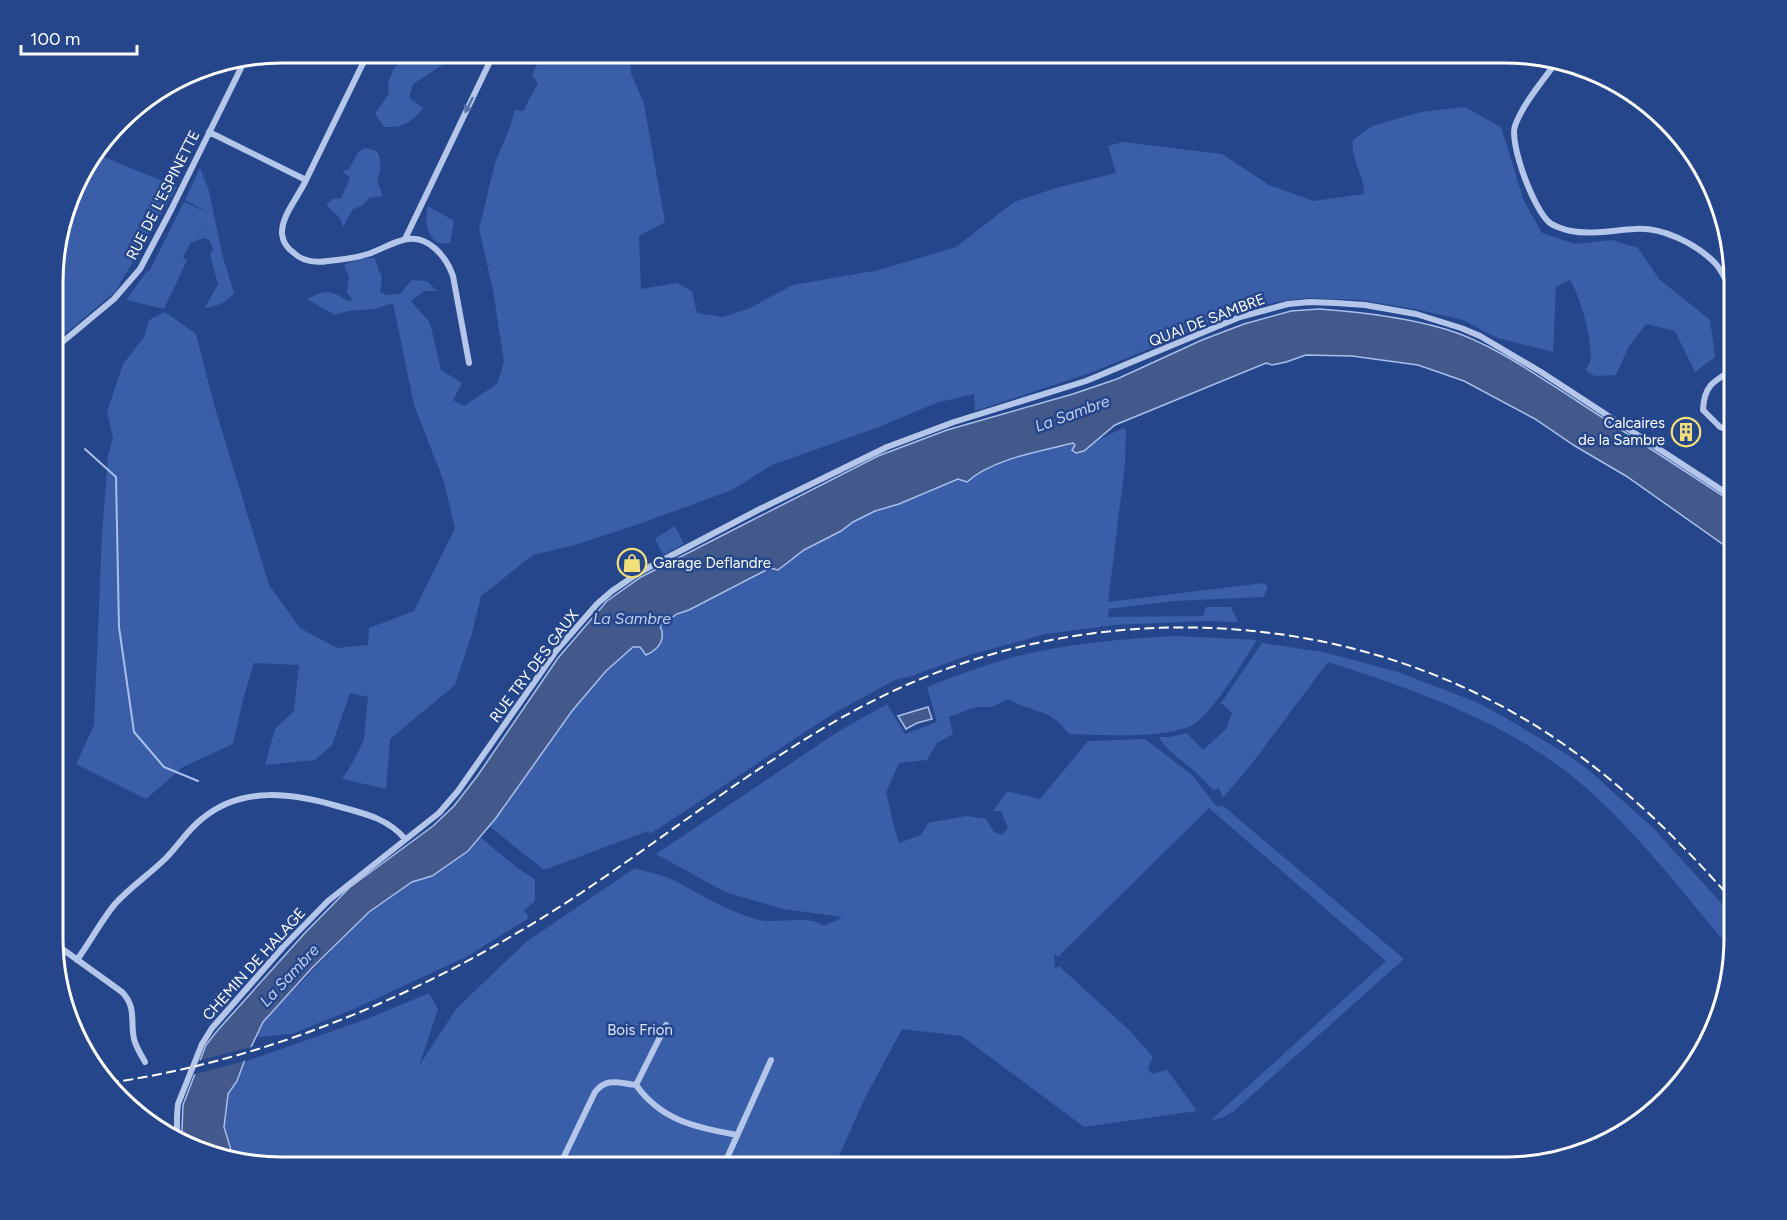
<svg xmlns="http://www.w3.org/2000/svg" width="1787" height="1220" viewBox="0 0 1787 1220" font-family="Figtree,sans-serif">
<rect width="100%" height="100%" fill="#26468b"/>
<path fill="#3a5ea8" d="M410,53H448L447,62L413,84L409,98L424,108C410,122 405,128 384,127L375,114L389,93L388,82L393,70L402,58Z
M557,53H630L631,73L644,104L665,222L639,236L641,289L677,283L692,291L697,313L723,317L748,309L793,285L879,270L956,247L1014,202L1056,188L1116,173L1108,146L1123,142L1222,154L1269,185L1313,201L1364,194C1365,175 1350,160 1353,140L1372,126L1421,112L1465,107L1501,127L1524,201L1542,233L1575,244L1612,240L1638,248L1659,279L1710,320L1715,357L1695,372L1675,331L1646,324L1628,348L1616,375L1595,376L1585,370C1586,369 1590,363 1590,362C1594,343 1580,296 1570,280L1556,287L1553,352L1497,338L1463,320L1415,309L1360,300L1310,298L1287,300L1263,305L1220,320L1090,373L975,411L974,394L936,403L879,427L772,465L732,490L642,523L575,545L533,555L481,596L472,633L455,685L390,739L386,789L342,779L353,762L364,739L368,697L350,693L332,745L315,760L265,765L275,729L294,711L299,665L254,663L244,696L233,744L183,767L146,799L76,764L94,725L102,535L108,456L113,438L107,412L123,364L144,337L149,320L165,312L196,334L215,408L269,585L300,628L337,648L368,645L369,628L414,611L455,528L444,482L414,405L393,303L374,309L348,311L335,315L307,299C325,290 330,289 347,301L353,300L347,293L349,277L344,265L358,259L374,258C378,263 377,270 382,276L380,292L388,295L400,294L412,280L427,281L437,291H424L411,301L430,323L441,370L462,383L453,400L464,406L497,384L504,362L493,290L479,229L495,163L510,127L515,110L523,111L538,83L532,75L539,61L548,65L556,58Z
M365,148L377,151C382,161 381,171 377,181L383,196L369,198L362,206L353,209L343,227L340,218L326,205L333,199L341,198L350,178L342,171L349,169L359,151Z
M97,154L177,187L115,292L54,343V252L76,180Z
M200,168L209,191L222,254L234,293C228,302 215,307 205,308L218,284L210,255L213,249L209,240L204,238L197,240L206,220L196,241L191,242L183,258L187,260L164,309L126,300L147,271L149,272L184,202L210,214L185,200Z
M428,206L454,221L450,243C446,243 443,244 439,243C426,238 424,217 428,206Z
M1123,428L1126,430L1125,464L1108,602L1264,583L1268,588L1263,597L1174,601L1109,609L1108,617L1203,616L1206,607H1231L1238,622L1204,621L1114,625L1046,634L969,655L909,677L897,679L834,713L650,834L648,831L544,870L489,826L572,711L605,672L633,647H640L661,629L660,626L667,620L771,568L778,570L804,550L841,531L853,522L875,511L899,504L958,479L967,482C992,459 1041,451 1074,442L1084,451L1100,439Z
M675,526L684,544L663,555L655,539Z
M1175,636L1257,640C1242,663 1218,705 1197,722C1175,740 1099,735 1070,734C1065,730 1061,724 1056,720C1042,710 1023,708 1008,699L992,707H976L949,717L953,734L937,743L927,760L899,763L886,792C890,809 893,826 899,843L921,835L928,823L966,816L986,819L994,832L1002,835L1008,828L1001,811H993L1007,791L1040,799L1088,741L1145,739L1192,775L1217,807L1222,805L1404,959L1234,1111L1222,1118L1211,1120L1386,961L1209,808L1058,957L1054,954L1055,969L1059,966L1130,1031L1153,1057L1148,1068L1152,1074L1167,1070L1197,1111L1084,1127L962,1036L902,1029L864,1100L834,1167H267L235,1161L224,1127L228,1094L237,1081L244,1062L367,1019L429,993L438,1009L419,1066L456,1009L526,942L635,868C647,872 660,874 671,879C699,893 725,910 755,919C774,925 810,914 824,926L843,917L783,909L725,892L656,854L839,731L887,704L905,734L937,722L927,687C954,676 982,666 1010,658C1063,644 1120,639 1175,636Z
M1262,643L1323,652L1398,672L1476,702L1504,717L1568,755L1591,772L1653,828L1734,917V953C1686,897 1641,836 1585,787C1515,725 1416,690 1328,662L1253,762L1223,798L1219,788L1214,790C1206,784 1201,776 1193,770C1182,760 1166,751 1159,737H1169L1187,733L1203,750L1226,729L1232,713L1221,703Z
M480,837L516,867L535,879V901L524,910L529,918L466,957L356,1008L292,1034L255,1037L263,1022L369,912L412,882L432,876L468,851Z"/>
<path fill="#43598c" stroke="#a9bfeb" stroke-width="1.5" d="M1319,309C1362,312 1404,317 1445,329C1490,342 1538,376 1577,401C1629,435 1682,469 1734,503V552L1626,476L1575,446L1535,419L1464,381L1418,365L1352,356L1306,355L1286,362L1272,365L1266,363L1115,425L1084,451L1076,453L1072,450L1075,445L1073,443C1041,451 992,459 967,482L958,479L899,504L875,511L853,522L841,531L804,550L778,570L770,568L689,610L677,614L660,626C666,638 660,649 646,655L640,647H633L606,671L572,711L496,818L468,851L432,876L412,882L369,912L312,968L263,1022L244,1062L237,1081L228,1094L224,1127L234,1160L208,1155L183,1142L182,1129L183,1105L206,1045L217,1031L304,934L349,888L433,826L454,806L478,775L558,658L607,601L641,577L878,456L947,430L1073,394L1117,379L1202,340L1244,324L1291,311Z
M928,707L932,719L917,723L906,729L898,716Z"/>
<path fill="#26468b" d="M255,1046L248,1060L192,1075L197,1061Z"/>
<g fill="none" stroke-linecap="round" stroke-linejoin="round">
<path stroke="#a9bfeb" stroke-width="2" d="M85,449L116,477L119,627L134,732L164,767L198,781"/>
<path stroke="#b4c6ea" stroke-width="6" d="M1558,60C1544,79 1522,105 1515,126C1509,143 1534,211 1550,223C1554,226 1565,230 1571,231C1592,235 1614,230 1635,229C1662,227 1694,243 1713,261C1722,269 1729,286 1734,297
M209,132L306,180C299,196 281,216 282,234C283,242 288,249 294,253C303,262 315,263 328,261C342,260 355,258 368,254C380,250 391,243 403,240C427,233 446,256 453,276L469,363
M306,180L368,53
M405,239L494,53
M54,349L114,299L140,269L171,210L245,60
M1734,369C1714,381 1704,385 1703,410L1720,427L1734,432
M54,943L122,992C137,1008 130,1020 134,1039C136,1047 141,1055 145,1062
M77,960C90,942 101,921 115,904C130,887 150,874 166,858C179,845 188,829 203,818C242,786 292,793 337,806C362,813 388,818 405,839
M636,1085C662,1121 695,1127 737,1135
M636,1085L666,1025
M177,1139V1116L178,1104L202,1044L212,1028L284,946L328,901L439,813L458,791L556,651L597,604L612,591L640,572L758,510L887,447L954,422L1086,381L1240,317L1288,304L1310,302L1336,303L1365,305L1416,314L1461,328L1480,336L1541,372L1734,498
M559,1167L595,1092C607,1077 618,1083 636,1085
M723,1167L771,1060"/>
<path stroke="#fff" stroke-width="2" stroke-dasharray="10 4.5" stroke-linecap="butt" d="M109,1083C279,1058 439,987 581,893C675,830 763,759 863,706C1080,591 1356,602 1559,741C1627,788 1679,840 1734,902"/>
</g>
<defs><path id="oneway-solid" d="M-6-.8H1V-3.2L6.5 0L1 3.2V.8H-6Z" transform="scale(1.5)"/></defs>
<use fill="#5873ac" href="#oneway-solid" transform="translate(469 105) rotate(117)"/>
<defs>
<g id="building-ring" transform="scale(1.5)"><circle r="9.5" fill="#26468b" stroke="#f3df79" stroke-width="1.5"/><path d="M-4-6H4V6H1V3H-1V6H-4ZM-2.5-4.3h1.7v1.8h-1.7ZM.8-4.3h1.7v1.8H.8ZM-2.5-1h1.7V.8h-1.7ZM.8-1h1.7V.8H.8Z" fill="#f3df79"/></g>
<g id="shop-ring" transform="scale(1.5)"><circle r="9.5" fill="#26468b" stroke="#f3df79" stroke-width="1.5"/><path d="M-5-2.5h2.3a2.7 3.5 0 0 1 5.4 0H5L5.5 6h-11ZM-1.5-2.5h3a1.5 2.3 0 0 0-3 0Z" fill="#f3df79"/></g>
</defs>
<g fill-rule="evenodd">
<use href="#building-ring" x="1686" y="432"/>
<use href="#shop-ring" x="632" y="563"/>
</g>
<g text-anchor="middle" stroke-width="5" stroke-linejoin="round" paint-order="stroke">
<g font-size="15" fill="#fff" stroke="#26468b">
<text transform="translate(163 195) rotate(-63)" y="5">RUE DE L'ESPINETTE</text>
<text transform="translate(1207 320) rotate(-21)" y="5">QUAI DE SAMBRE</text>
<text transform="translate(534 666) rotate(-53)" y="5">RUE TRY DES GAUX</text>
<text transform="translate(254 964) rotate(-48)" y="5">CHEMIN DE HALAGE</text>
</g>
<g font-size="15" fill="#fff" stroke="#26468b" text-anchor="end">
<text x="1665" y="428">Calcaires<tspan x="1665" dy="17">de la Sambre</tspan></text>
<text x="653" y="568" text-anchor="start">Garage Deflandre</text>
</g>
<g font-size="15" fill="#d9e3f8" stroke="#26468b">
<text x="640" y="1035">Bois Frion</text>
</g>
<g font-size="16" font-style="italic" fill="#c0d0f1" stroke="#26468b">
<text transform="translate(1072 413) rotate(-20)" y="6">La Sambre</text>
<text x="632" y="624">La Sambre</text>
<text transform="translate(289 975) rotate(-47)" y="6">La Sambre</text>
</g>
</g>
<path d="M0 0H1787V1220H0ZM282 63H1505A219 219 0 0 1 1724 282V938A219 219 0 0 1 1505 1157H282A219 219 0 0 1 63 938V282A219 219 0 0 1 282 63Z" fill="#26468b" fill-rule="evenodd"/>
<path fill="none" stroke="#fff" stroke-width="3" d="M282 63H1505A219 219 0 0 1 1724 282V938A219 219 0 0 1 1505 1157H282A219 219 0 0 1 63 938V282A219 219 0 0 1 282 63Z"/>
<path d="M21 45v9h116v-9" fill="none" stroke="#ffffff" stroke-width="3"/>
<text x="30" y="45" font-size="18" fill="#ffffff" stroke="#26468b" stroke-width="4.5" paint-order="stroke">100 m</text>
</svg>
